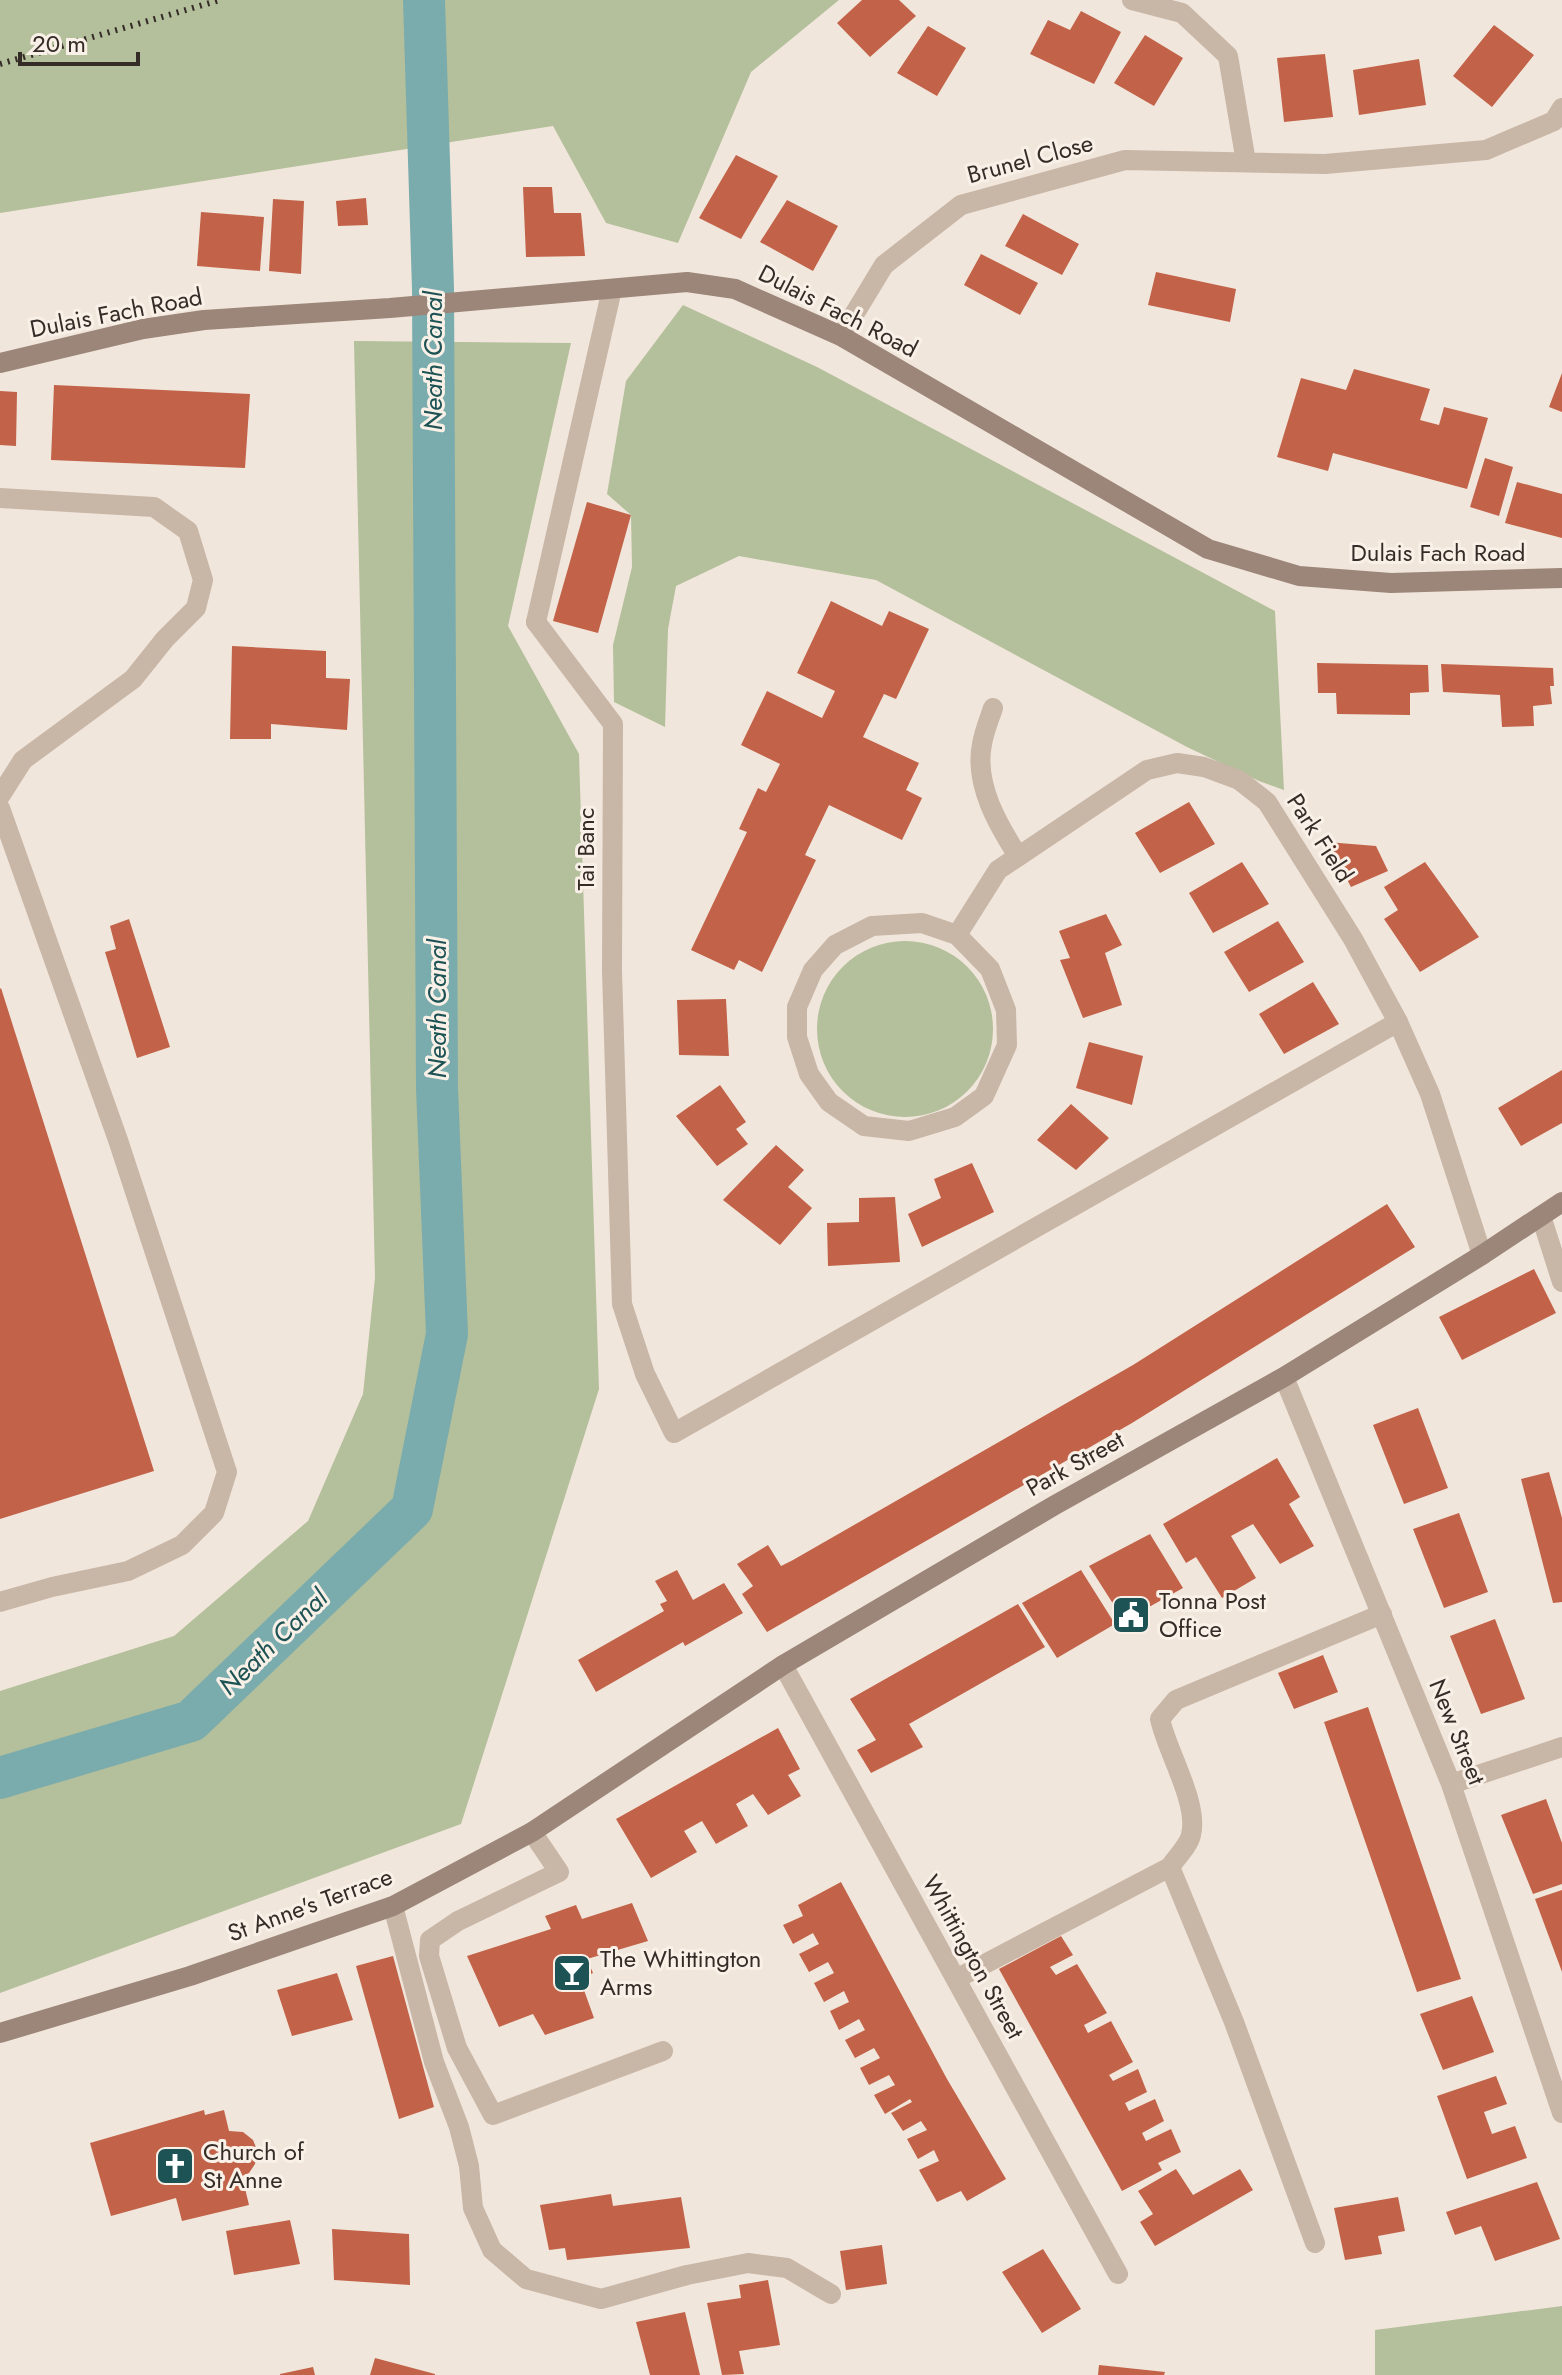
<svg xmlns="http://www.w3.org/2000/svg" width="1562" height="2375" viewBox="0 0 1562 2375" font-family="Jost,sans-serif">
<rect width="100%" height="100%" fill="#f1e6db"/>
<path fill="#b4bf9b" d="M0,0H839L751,72L678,243L606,223L553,126L0,213Z
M683,305L817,367L1275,611L1284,790L1259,781L1187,747L876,580L739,556L676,586L668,629L665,727L614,702L613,645L632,567L631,515L607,494L626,381Z
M354,341L571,343L508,626L579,754L599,1389L461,1824L0,1993V1691L174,1636L308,1521L363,1394L375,1278Z
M817 1029a88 88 0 1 1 176 0a88 88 0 1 1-176 0Z
M1562,2306V2375H1375V2330Z"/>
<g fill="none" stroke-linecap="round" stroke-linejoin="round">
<path stroke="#7bacad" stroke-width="42" d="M0,1778L191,1721L412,1509L447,1334L437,1088L433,289L424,0"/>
</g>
<path fill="#c26248" d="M862,0H899L916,16L870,57L837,23Z
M1081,11L1121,32L1094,84L1030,54L1048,20L1070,30Z
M1494,25L1534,55L1492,107L1453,76Z
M928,26L966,48L937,96L897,73Z
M1145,35L1183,58L1154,106L1114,83Z
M1325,54L1333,117L1284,122L1277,58Z
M1419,59L1426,105L1359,115L1353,70Z
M736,155L778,176L741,239L699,218Z
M523,187H552L554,213H581L585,256L526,257Z
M366,198L368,225L338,226L336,201Z
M273,199L304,201L301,274L269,271Z
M787,200L838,226L813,271L760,242Z
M201,212L264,217L260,271L197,266Z
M1023,214L1079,244L1062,275L1005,246Z
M981,254L1038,283L1020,315L964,285Z
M1156,272L1236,289L1230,322L1148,305Z
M1354,369L1430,389L1420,420L1439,425L1444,407L1488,418L1467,489L1333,453L1328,471L1277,457L1301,378L1346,390Z
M1562,373V412L1549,407Z
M54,385L250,394L245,468L51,460Z
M0,391L17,392L16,446L0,445Z
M1485,458L1513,467L1499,516L1470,507Z
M1517,482L1562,494V538L1505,523Z
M587,502L631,515L598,633L553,621Z
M831,601L882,626L889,611L929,629L896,699L884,694L863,737L919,763L906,790L922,798L902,840L829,805L805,855L816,860L762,972L739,960L734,970L691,950L747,832L739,829L758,788L766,792L780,764L741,745L767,691L822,718L835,691L797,673Z
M232,646L326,651V678L350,679L347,730L271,724V739H230Z
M1317,663L1428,665L1429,692L1410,693V715L1337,714L1336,693H1318Z
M1441,664L1553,668L1554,686H1550L1552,704L1533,706L1534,726L1502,727L1500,695L1443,692Z
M1189,802L1215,844L1160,873L1135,833Z
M1327,842L1376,846L1388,871L1351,887Z
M1242,862L1269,904L1213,933L1189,893Z
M1425,862L1479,937L1420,972L1384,919L1398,910L1384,887Z
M1106,914L1122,945L1105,953L1122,1005L1083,1018L1060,960L1070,958L1059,931Z
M129,919L170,1047L137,1058L105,952L116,949L110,926Z
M1278,921L1304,962L1249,992L1224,952Z
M1313,982L1339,1024L1284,1054L1259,1014Z
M1,988L154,1471L0,1519V989Z
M726,999L729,1056L679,1055L677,1000Z
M1089,1042L1143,1056L1132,1105L1076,1088Z
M1562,1070V1123L1521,1146L1498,1108Z
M720,1085L746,1122L736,1129L748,1144L717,1166L676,1116Z
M1071,1104L1109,1138L1076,1170L1037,1140Z
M776,1145L804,1170L788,1187L812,1208L780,1245L723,1200Z
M972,1163L994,1212L922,1247L908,1214L941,1198L934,1179Z
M895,1197L900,1262L828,1266L827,1223L859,1222V1198Z
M1387,1204L1415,1247L1132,1423L767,1632L742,1594L753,1586L737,1564L768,1545L781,1566L793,1560L1133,1365Z
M1534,1269L1556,1313L1462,1360L1439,1317Z
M1418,1408L1448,1488L1404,1504L1373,1425Z
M1277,1458L1300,1497L1289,1504L1314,1546L1280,1564L1253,1524L1231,1536L1256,1578L1222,1598L1196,1557L1186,1563L1163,1524Z
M1549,1472L1562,1518V1602L1553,1603L1521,1479Z
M1459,1513L1488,1592L1444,1608L1413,1529Z
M1150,1534L1183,1588L1124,1621L1089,1566Z
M677,1570L693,1600L724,1583L743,1613L685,1646L683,1642L596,1692L578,1660L664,1611L660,1604L667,1601L655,1581Z
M1081,1570L1115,1624L1057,1658L1022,1603Z
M1018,1604L1045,1647L909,1724L923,1747L871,1773L857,1750L876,1740L850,1699Z
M1495,1619L1525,1699L1481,1714L1450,1636Z
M1323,1655L1338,1692L1294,1709L1278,1673Z
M1368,1707L1461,1979L1417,1992L1324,1722Z
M778,1728L800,1769L788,1775L801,1796L768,1815L753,1794L736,1804L748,1826L716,1844L702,1821L684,1831L697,1852L651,1878L616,1819Z
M1546,1799L1562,1843V1884L1533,1894L1501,1815Z
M841,1882L947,2079L1006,2179L967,2201L961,2191L937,2202L919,2170L939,2161L934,2150L918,2159L907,2139L927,2130L921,2121L903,2131L891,2113L912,2102L910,2099L885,2114L874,2095L895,2085L889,2075L869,2085L860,2068L880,2058L874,2048L855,2058L845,2040L865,2030L859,2019L839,2030L830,2011L849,2002L844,1991L824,2002L814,1983L834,1973L828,1962L809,1972L799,1954L819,1944L813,1933L793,1944L783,1925L803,1916L798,1905Z
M1562,1890V1972L1535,1899Z
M632,1903L648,1941L587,1959L593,1973L580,1979L594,2018L545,2035L533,2014L499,2027L467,1956L551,1929L545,1916L576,1905L582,1919Z
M1061,1936L1073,1955L1050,1967L1056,1975L1077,1964L1107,2013L1084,2025L1088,2033L1111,2021L1133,2062L1109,2075L1113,2081L1138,2069L1147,2092L1125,2103L1129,2111L1155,2099L1164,2121L1142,2133L1146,2141L1171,2129L1181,2152L1158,2163L1162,2170L1122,2191L999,1969Z
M393,1956L434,2107L399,2119L356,1966Z
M337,1973L353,2020L292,2036L277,1990Z
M1472,1996L1494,2052L1443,2070L1420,2014Z
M1496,2076L1507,2104L1484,2112L1492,2134L1515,2126L1527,2158L1467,2179L1437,2096Z
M204,2110L205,2115L224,2110L229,2131L243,2132L253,2140L258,2152L255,2164L249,2173L242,2176L249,2205L182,2221L176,2198L111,2216L90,2143Z
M1176,2169L1193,2195L1240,2169L1253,2190L1155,2246L1140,2222L1153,2214L1138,2191Z
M1537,2182L1560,2239L1495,2261L1481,2226L1455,2235L1446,2212Z
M611,2194L613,2206L681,2197L690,2248L567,2260L565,2248L549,2250L540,2205Z
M1398,2197L1405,2231L1378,2236L1382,2254L1345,2260L1334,2208Z
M290,2220L300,2264L234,2275L226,2231Z
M332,2229L409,2234L410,2285L334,2280Z
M882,2245L887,2284L846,2290L840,2251Z
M1043,2249L1081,2309L1042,2333L1002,2272Z
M768,2280L780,2345L739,2351L744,2374L722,2375L707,2303L741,2298L739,2285Z
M685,2312L700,2375H650L636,2322Z
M375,2358L435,2374V2375H370Z
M1099,2365L1165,2372L1164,2375H1098Z
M313,2367L315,2375H280V2374Z"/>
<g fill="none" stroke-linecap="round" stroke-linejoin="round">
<path stroke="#c8b6a7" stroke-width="20" d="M0,498L154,507L188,531L203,580L196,608L165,639L133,679L23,760L0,796
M536,622L613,724L612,971L622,1304L645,1374L674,1433L1398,1022
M993,708C989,720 984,732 982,744C974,784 998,825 1018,856
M0,808L118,1140L227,1472L214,1513L182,1545L128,1571L52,1587L0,1602
M1541,1216L1562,1282
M532,1832L559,1872L458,1921L430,1940L429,1956L457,2048L493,2115L663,2051
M1170,1867L1234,2022L1315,2243
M956,1979L1170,1867C1176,1858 1189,1845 1191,1835C1199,1803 1167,1752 1160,1719L1176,1700L1382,1614"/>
<path stroke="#c8b6a7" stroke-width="20" d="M1132,0L1182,13L1228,56L1246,162
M841,336L884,265L961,205L1125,160L1325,164L1486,150L1554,121L1562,108
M536,622L612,289
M957,935L922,923L872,926L835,945L813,970L797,1007V1037L809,1074L829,1102L864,1126L909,1131L955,1117L984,1096L1007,1045L1006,1010L990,969L957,935L998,870L1147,770L1177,763L1204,767L1239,780L1267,802L1353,939L1398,1022L1430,1094L1482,1255
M1284,1377L1451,1784L1562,2113
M783,1665L1118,2274
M1451,1784L1562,1747
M393,1906L434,2062L459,2127L469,2166L473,2208L492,2250L526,2279L601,2299L687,2275L748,2263L787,2268L831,2294"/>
<path stroke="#9c8579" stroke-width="20" d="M0,363L143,329L204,320L390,308L687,282L735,289L841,336L1208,549L1299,576L1391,583L1562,578
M0,2033L190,1976L393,1906L532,1832L783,1665L1055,1505L1284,1377L1482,1255L1562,1202"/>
<path stroke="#352b27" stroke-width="6" stroke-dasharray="2 6" stroke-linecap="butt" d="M0,64L220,0"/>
</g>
<defs>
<g id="civic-square" transform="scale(2)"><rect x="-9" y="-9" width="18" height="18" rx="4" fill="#1e5355" stroke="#f9f0e7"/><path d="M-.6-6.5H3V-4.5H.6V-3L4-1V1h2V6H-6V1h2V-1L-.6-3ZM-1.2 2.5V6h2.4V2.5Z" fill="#fff"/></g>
<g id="bar-square" transform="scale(2)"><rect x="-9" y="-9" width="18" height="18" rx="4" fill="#1e5355" stroke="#f9f0e7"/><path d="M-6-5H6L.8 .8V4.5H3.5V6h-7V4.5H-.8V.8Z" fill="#fff"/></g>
<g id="church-square" transform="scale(2)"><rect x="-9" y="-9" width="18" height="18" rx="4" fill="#1e5355" stroke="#f9f0e7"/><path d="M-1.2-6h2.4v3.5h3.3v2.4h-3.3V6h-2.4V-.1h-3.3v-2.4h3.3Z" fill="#fff"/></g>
</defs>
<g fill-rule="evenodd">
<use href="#civic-square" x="1131" y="1615"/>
<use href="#bar-square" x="572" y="1973"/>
<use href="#church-square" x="175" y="2166"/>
</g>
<g text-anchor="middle" stroke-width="6" stroke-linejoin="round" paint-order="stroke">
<g font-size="24" fill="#352b27" stroke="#f9f0e7">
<text transform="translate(1030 159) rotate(-15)" y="8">Brunel Close</text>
<text transform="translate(838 311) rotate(27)" y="8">Dulais Fach Road</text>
<text transform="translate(116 313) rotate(-11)" y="8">Dulais Fach Road</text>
<text x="1438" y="561">Dulais Fach Road</text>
<text transform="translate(1320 838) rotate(57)" y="8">Park Field</text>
<text transform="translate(586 849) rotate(-90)" y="8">Tai Banc</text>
<text transform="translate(1075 1464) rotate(-29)" y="8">Park Street</text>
<text transform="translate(1457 1732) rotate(68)" y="8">New Street</text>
<text transform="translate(310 1905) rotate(-20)" y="8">St Anne's Terrace</text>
<text transform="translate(973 1957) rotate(61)" y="8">Whittington Street</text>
</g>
<g font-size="24" fill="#352b27" stroke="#f9f0e7" text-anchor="start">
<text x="1159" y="1609">Tonna Post<tspan x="1159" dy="28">Office</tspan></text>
<text x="600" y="1967">The Whittington<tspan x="600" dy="28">Arms</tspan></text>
<text x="203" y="2160">Church of<tspan x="203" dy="28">St Anne</tspan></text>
</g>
<g font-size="26" font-style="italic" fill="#1e5355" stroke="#f9f0e7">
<text transform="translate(433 361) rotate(-90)" y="9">Neath Canal</text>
<text transform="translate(437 1009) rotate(-90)" y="9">Neath Canal</text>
<text transform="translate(273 1642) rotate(-44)" y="9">Neath Canal</text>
</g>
</g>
<path d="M20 52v12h118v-12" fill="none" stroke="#352b27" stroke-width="4"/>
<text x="32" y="52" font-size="24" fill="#352b27" stroke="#f9f0e7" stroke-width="6" paint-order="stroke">20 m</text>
</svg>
